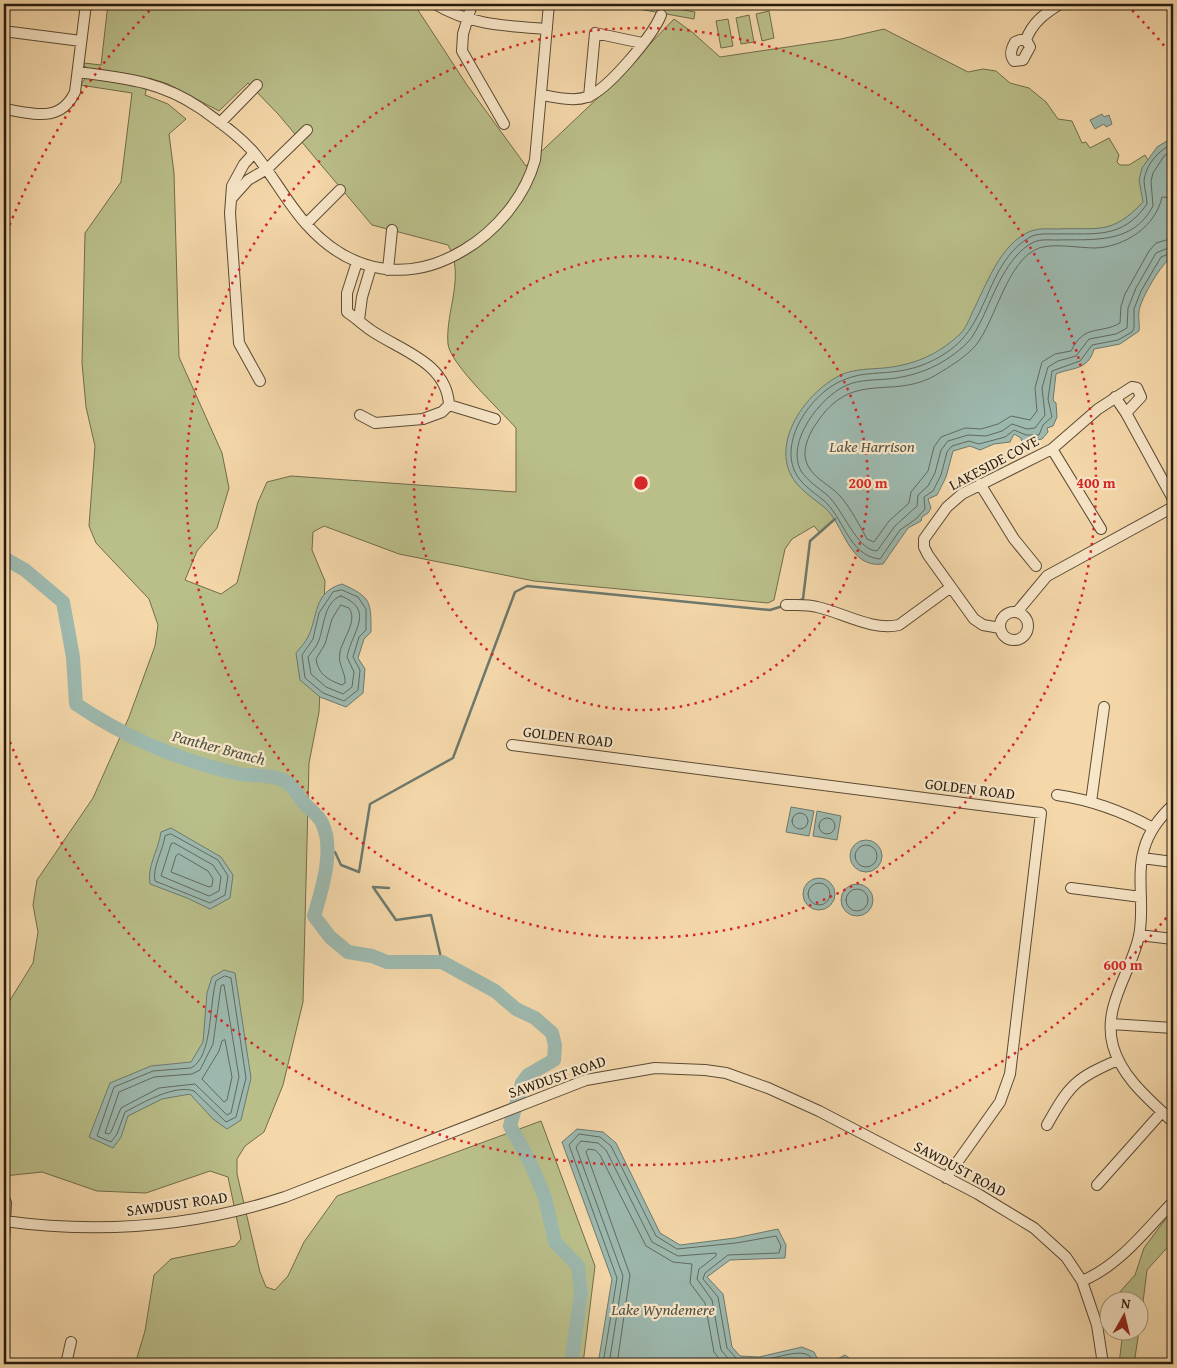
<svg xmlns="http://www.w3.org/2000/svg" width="1177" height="1368" viewBox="0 0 1177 1368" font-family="'Gentium Book Plus',serif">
<rect width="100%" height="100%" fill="#f5d8aa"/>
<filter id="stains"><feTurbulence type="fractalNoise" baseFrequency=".004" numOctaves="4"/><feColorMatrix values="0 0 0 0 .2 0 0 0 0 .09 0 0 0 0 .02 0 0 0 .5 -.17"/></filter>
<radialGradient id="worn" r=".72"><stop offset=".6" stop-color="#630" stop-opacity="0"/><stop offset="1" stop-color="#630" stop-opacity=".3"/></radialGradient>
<path fill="#babf8a" stroke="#706c4c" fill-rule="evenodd" d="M108,4H414L467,85L526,166L602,94L674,19L692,32L720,57L841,39L884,29L968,72L983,69L996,71L1010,83L1029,88L1046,102L1058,119L1072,121L1082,143L1086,142L1090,148L1109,138L1119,155L1117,162L1120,165H1129L1145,155L1159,180L1160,192L942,422L820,533L814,526L792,539L785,549L774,600L768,603L534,581L399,554L324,526L313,532L312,550L325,581L319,712L309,763L303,1002L283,1085L264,1132L245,1146L237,1159V1174L260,1272L266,1287L275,1290L288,1276L304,1242L337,1196L541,1121L595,1266L583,1364H135L145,1331L154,1275L171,1259L235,1246L241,1239L228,1177L210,1171L146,1193L97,1191L42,1172L4,1176V1010L33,963L38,932L33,905L37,880L93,798L129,717L155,646L158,625L149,599L96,543L89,526L95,446L86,407L82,363L85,233L121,182L132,93L80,85L86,78L134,84L136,76L91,70L84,66V63L101,65ZM149,78L168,84L219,111L248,83L278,114L372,225L448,245C466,275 445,312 448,344C450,364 501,411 516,428V492L291,476L267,482L258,502L237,583L221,594L185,580L197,551L217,528L229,488L222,453L179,357L174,173L169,134L186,119L168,104L145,95Z
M611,4H652L695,12L694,19Z
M769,11L774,38L762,41L756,14Z
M749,15L754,42L741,44L736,18Z
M728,19L733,46L721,48L716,21Z
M1173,1209V1241L1147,1270L1140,1326V1300H1120L1118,1294L1135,1275L1144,1248Z
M1123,1331H1139L1134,1364H1119Z"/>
<path fill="#9db9af" stroke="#6d796e" d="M1102,114L1104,117L1109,115L1112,124L1106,127L1104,124L1095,129L1090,120Z
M1173,134V167L1170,178L1173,183V256C1162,262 1141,298 1139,311C1138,318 1140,325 1139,331L1120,344L1094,349C1088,371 1072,367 1056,374L1053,400L1056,403L1057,417L1053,426L1047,428L1048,432L1042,439L1022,443L1021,438L1014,434L1010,442L994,444L980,450L970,446L953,451L946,477L937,495L928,499L931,508L928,513L922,517L921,521L908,528L883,564C848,569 844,523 824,507C813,498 797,488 791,475C772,438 809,389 843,374C856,369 871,369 884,368C914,365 937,355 959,335C965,330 969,320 972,313C986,286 1000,243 1031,231C1040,228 1048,229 1057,229C1098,227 1111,236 1143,202L1139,180L1142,168L1157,147L1170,139Z
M342,584C371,597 371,601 371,632L364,639L358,658L365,669L363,693L346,707L320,697L300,680L296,653C300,648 305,643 308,637C318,617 313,592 342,584Z
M791,807L814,811L809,836L786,832Z
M817,811L841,816L837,840L813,836Z
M171,828L221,857L233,875L230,898L210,909L187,898L150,884C147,865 158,852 161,832Z
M850 856a16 16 0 1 1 32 0a16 16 0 1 1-32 0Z
M803 894a16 16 0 1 1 32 0a16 16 0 1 1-32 0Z
M841 900a16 16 0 1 1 32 0a16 16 0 1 1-32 0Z
M224,970L235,973L251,1078L241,1120L227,1129L213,1119L190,1094L162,1099L128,1116L121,1137L113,1148L89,1137L110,1083L151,1066L191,1062L203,1042L207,993L212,977Z
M577,1129L603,1132L616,1143L660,1233L680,1245L735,1238L778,1229L786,1245L785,1258L730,1260L707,1277L723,1294L732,1347L740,1356L759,1357L802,1347L814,1352L818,1360L832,1362L845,1355L857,1364H598L612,1279L562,1142Z"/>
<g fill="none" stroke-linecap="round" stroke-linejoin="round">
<path stroke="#626a5e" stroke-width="1" d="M1173,143C1159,151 1147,162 1144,180C1144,188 1147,196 1147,204C1122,240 1094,233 1056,234C1047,234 1038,233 1030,237C992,259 989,308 964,337C949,355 922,368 899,371C881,374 863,372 846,379C814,390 779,438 795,472C800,483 813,492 822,499C844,516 848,556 880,559L900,530L916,519L925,509L924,497L933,491L941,475L947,452L952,446L969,441L979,444L1005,437L1014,430L1026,435H1039L1043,425L1052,417L1048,399L1052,371L1080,361L1092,345L1118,340L1132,332L1134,328V309L1141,291L1161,257L1173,252
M1173,150L1164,156L1153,173L1151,181L1153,206C1133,245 1092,239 1056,240C1049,240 1041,239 1034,242C1007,255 994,294 982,319C978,326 974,336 968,342C946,364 919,376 888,379C874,380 859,380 847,385C821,396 785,442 801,471C807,480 818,488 826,494C843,508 856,550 877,551L895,526L917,506L918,495L928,486L935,473L941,450L948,441L968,435L986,436L1002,431L1012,424L1027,429L1035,428L1045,415L1042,388L1048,367L1058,361L1076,356L1089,339L1116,334L1127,328L1128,308L1136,288L1156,253L1173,246
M1173,198L1162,197C1156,226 1125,247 1095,248C1079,248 1054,243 1039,248C1007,260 996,320 976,345C966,357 949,367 936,375C891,401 852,368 816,424C810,432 804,446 805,456C807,476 830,484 841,497C851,509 860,526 867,539L874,542L889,521L909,503L911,492L928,471L934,447L941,437L965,428L981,429L998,424L1011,416L1030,420L1037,411L1035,388L1042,362L1055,354L1071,351C1085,323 1099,335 1120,323L1121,306L1125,294L1149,251L1156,243L1173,238
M342,590L358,597L366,609V630L359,637L353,657L360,670L358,690L344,701L323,693L305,678L302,655L313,639L319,613L333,592Z
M341,596C376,610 352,631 347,657L354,672L352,687L343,694L326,687L311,674L308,657C311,652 317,647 319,640C324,627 324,601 341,596Z
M341,605L349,608C358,621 343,638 340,652C337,664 346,672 345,683L342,685C328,680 318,674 316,659L325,644L332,619Z
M792 821a8 8 0 1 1 16 0a8 8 0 1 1-16 0Z
M819 826a8 8 0 1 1 16 0a8 8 0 1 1-16 0Z
M171,834L218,860L228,876L225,895L210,903L155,881C152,868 163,851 165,836Z
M174,843L213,865L221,877L219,891L209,896L161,876L171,844Z
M855 856a11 11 0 1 1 22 0a11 11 0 1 1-22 0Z
M179,854L208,871L213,879L212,886L209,887L171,872L176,856Z
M808 894a11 11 0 1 1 22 0a11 11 0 1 1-22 0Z
M846 900a11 11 0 1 1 22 0a11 11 0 1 1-22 0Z
M225,976L231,978L246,1078L236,1117L226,1122L194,1091C175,1084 142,1103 125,1112L117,1134L111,1142L97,1136L114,1087L153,1071L191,1068C213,1057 209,1003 216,981Z
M224,985L239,1077L231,1113L227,1115L195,1084L159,1088L121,1108L111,1132L109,1134L105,1133L119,1092L154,1077L192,1074L200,1070L213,1044L221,986Z
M225,1040L232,1077L227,1100L224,1102L202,1079L219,1051L222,1041Z
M603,1364L617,1278L569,1145L579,1134L600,1137L611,1146L656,1236L677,1249L736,1243L776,1236L781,1246L779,1253L728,1255L705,1273L703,1279L718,1297L727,1348L737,1359C758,1368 794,1347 808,1355C812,1357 813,1361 816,1364
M609,1364L623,1276L576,1147L581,1141L598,1143L606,1150L652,1242L678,1256L716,1253V1256L699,1269L697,1279L712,1300L721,1350L733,1364
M617,1364L630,1275L586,1152L588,1149L595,1150L600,1155L646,1246L673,1262L692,1264L690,1283L705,1303L714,1352L723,1364"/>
<path stroke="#6d796e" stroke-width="2.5" d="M798,601L803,599L810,541L835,519
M327,856L335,852L341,865L359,872L370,804L453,758L515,592L527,586L770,610L783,606
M389,888L373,887L396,920L431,915L442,962"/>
<path stroke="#9db9af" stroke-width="14" d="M4,558L25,570L63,602L73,657L76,704C123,736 179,760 235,773C251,777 274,773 288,783C295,788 298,797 304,803C310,809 319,816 322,823C335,849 322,889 314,916L330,937L348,952L372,956L387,962H442L495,991L516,1009L535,1018L552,1033L555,1045L554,1060L528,1075L522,1083L510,1126L530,1162L545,1198L555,1242L578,1266L581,1293L571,1364"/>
<g stroke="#5a4a34" stroke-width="12">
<path id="minor" d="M435,4C469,25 507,26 547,29
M472,4L463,34L462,51L504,124
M11,32L81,41
M1020,40H1026L1030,47L1023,60L1014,61C1009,55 1011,49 1015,42Z
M1026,40C1032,23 1044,14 1060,4
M78,72C124,78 160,81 200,108C219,122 240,136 255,154C274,177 287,203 307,225C350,273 408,284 464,250C496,231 525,197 535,160L549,4
M541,95C556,97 573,102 587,97C608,90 653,35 661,15
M589,97L595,33L642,43
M4,109C32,113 60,124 75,92L86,4
M220,123L257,85
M254,153L244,164L232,186L230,213L239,343L260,381
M231,199L248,180L267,169L307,130
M306,224L340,190
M357,262L347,293V312C356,318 363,325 372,331C402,351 447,363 449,405L442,412L423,419L375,423L360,415
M388,270L392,230
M359,320L362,297L371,267
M1115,397L1126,413L1173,499
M449,405L495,419
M1052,449L1101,529
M980,484L1014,539L1036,566
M786,605C797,605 807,604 817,607C844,613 872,631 899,625L951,587
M1017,612L1047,576L1173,507
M1000 626a14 14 0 1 1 28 0a14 14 0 1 1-28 0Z
M1000,628L983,625L974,619L928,555L924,547V539L947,507L962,494L1052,449L1098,409L1132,387L1137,388L1141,397L1126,413
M512,745L1041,813L1010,1074L1000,1102L946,1178
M1057,795C1092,800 1122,811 1153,828
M1091,802L1104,707
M1173,805C1160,817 1149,831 1144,849C1136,877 1145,907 1139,936C1131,973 1102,1006 1113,1046C1122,1078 1150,1100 1173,1122
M1142,858L1173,862
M1071,888L1141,897
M1139,935L1173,939
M1111,1024L1173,1028
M1047,1125C1069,1085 1076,1078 1118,1060
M1097,1185L1162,1112
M4,1198L6,1203L4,1241
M4,1221C99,1234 194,1227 285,1197L586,1080L655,1068L705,1070L726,1073L768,1088L819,1111L978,1194L1034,1228L1066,1257L1082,1281L1097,1325L1103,1364
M1082,1281C1120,1265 1145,1231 1173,1202
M66,1364L71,1342"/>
</g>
<use href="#minor" stroke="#f8e6c8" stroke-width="10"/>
</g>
<g fill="none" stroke="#d62828" stroke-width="2.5" stroke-dasharray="2.5 5">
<circle cx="641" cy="483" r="227"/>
<circle cx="641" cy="483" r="455"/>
<path d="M1171 912A682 682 0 0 1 4 727M4 239A682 682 0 0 1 155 5M1127 5A682 682 0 0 1 1171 54"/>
</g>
<g text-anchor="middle" stroke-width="4.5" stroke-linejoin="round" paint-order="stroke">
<g font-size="15" fill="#261a0d" stroke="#f8e6c8">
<text transform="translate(994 463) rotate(-28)" y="5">LAKESIDE COVE</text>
<text transform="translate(568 737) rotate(7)" y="5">GOLDEN ROAD</text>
<text transform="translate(970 789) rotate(7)" y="5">GOLDEN ROAD</text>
<text transform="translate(557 1077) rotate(-19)" y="5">SAWDUST ROAD</text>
<text transform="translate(960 1169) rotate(28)" y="5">SAWDUST ROAD</text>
<text transform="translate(177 1204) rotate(-8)" y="5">SAWDUST ROAD</text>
</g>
<g font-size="16" font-style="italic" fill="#505246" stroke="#f8e6c8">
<text x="872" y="452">Lake Harrison</text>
<text transform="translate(219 747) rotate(15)" y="6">Panther Branch</text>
<text x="663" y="1315">Lake Wyndemere</text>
</g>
</g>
<circle cx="641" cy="483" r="8" fill="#d62828" stroke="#f8e6c8" stroke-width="2.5"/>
<g font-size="15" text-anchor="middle" font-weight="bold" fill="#d62828" stroke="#f8e6c8" stroke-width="4.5" stroke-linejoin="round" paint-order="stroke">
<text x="868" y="488">200 m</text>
<text x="1096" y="488">400 m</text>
<text x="1123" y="970">600 m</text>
</g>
<rect width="1177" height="1368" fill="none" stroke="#f5d8aa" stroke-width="20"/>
<rect x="5" y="5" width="1167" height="1358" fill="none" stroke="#261a0d" stroke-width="2.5"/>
<rect x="10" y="10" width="1157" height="1348" fill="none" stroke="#261a0d"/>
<g transform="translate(1124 1316) rotate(8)"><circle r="24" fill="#f8e6c8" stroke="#a4947d"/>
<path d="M0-4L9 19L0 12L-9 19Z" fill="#8f2418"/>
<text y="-8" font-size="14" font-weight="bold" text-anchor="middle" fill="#261a0d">N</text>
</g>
<rect width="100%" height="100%" filter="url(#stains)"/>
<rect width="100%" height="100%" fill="url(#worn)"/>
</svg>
